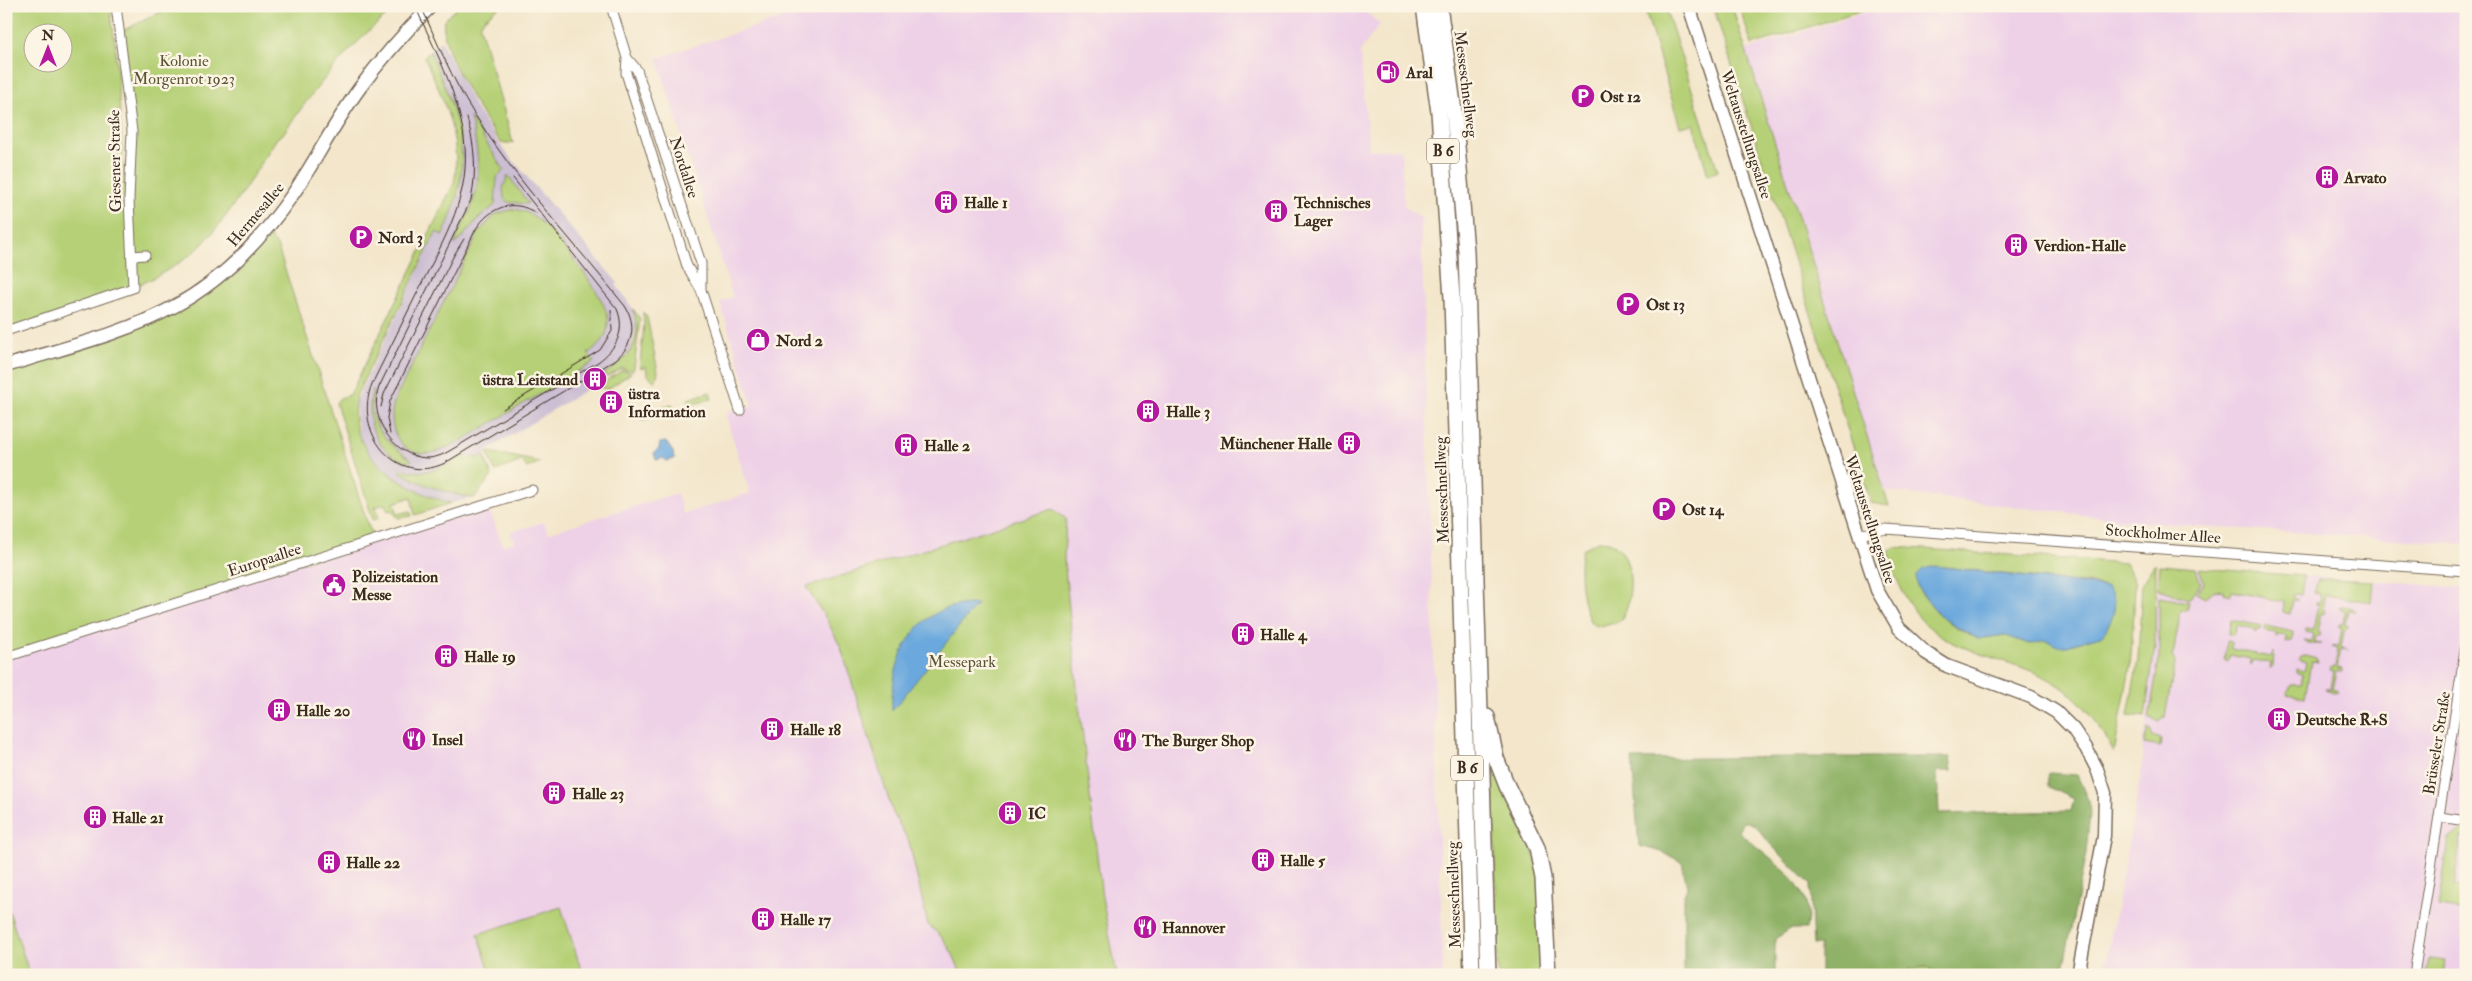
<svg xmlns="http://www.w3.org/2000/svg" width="2472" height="981" viewBox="0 0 2472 981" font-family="'IM FELL Double Pica',serif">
<rect width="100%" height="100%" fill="#fcf5e5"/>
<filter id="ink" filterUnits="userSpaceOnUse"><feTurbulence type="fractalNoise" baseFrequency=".02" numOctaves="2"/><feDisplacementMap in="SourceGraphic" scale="10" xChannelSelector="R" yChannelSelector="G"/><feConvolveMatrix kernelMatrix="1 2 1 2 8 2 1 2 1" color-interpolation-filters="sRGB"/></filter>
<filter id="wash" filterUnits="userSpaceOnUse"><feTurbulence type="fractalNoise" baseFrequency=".0096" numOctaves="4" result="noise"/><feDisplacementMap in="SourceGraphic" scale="20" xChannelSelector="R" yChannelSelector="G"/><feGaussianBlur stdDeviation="1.12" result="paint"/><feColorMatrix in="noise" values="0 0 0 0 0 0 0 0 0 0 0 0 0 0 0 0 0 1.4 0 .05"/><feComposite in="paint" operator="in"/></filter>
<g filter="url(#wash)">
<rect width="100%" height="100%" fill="#f3e6cb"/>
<path fill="#eed0e7" d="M819,6H1359L1380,24L1360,51L1369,150L1401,149L1404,206L1421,218L1443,975H6V657L487,503L503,546L514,542L510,532L544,522L548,533L677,493L683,514L750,493L726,416L728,415L727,411L734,409L735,411L752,405L720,302L733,297L657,58Z
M1884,6H2466V544L2142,522L1876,490L1737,53Z
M2160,565L2466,588V975H2104L2144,757L2142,744L2146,725Z"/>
<path fill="#ccbed3" d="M441,41L474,106L503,149L618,283L616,285L633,309L636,327L630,354L622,362L604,374L607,377L487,450L485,455L492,476L474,498L451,503L431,498L402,484L386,471L367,451L359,435L355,403L437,231L444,234L460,193L462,146L459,125L430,50Z"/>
<path fill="#b5d076" stroke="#787d4a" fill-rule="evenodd" d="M6,6H110L115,43L131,265L132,131L120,32L169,8L170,11L182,6H388L391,12C350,44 312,92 283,134L277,138C255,172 220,233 189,256C136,295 67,310 6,329ZM32,32H62V62H32Z
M459,6H500L484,19L480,26L513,143H501C483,117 439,51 444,20Z
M1644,6H1665L1718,171L1708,175L1693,124L1680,127Z
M1713,6H1732L1889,506L1871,503Z
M1739,6H1875L1752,45Z
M430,51C460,122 477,160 443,235L436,232L357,394C341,451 403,491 451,503L415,515L411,497L394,503L398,514L410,511L412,516L398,518L392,510L388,511L385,504L375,507L379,518L373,520L336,403L340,398L350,395L454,183C462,138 443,97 424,57Z
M470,117L504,170L497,177L495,205L480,217L455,245C456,234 466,220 470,210C483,179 478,148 470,117Z
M508,175L528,203L527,204L507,202L504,199L503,188Z
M514,209C522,210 529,213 535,217C554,231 607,297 608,319C609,334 601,346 588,353L594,362L456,444C449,445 441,452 431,453C397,458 385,423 396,397L479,232L496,214Z
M265,232L277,245L368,525L375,539L6,657V366L175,306Z
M633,309L640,319L634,368L632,371L622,368L607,377L604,374C631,357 643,341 633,309Z
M643,312L647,317L658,372L655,382L647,374L646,366L641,368L640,364L644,325Z
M623,370L631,373L608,389L596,387Z
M373,389C374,395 371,404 372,412C376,433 395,449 412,460L410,462C376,456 363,419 373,389Z
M710,392L712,399L690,405L688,399Z
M672,404L674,410L642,420L639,413Z
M487,452H490L540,462L527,468L522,461L495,471Z
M466,455L469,459L475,456L477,459L484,455L492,476L474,498C446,493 423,486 399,471L401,469C427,476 443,468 466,455Z
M1053,509L1066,519L1064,559L1077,687L1102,897L1117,975H961C955,956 945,936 928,925L909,842L893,813L841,648L827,620L806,587Z
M1598,541C1635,538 1637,598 1620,621L1601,627L1592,624C1582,611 1576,565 1583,549Z
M1895,547L2126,563L2135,583L2134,612L2130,668L2114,753C2100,724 2082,699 2054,682C1998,650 1930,657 1901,588C1896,577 1890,565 1889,552ZM1936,566L2093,584L2107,587L2084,641L2067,646L2043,640L2029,644L2004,635L1978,639L1954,626L1934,610L1917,587Z
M2154,565H2156L2155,646L2145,717L2128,715L2138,660L2142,583Z
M2160,565L2195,568L2201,583L2189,599L2158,589Z
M2199,568L2304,576L2301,594L2294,593L2293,596L2298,599L2293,600L2290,614L2283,612L2284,602L2232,591L2231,595L2224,593V590L2213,591L2205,598L2196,593L2204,583Z
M2328,579L2373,581L2371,602L2325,595L2322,609L2325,610L2324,614L2321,613L2317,632L2321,633L2320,636H2316L2315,643L2322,644H2308L2304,641L2311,642L2313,634L2306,632V629L2313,630L2318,605L2315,604V602H2319L2320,594L2314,593L2318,580Z
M2159,597L2189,602L2187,610H2181L2173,655L2175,663L2165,717L2159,721L2149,718L2159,659Z
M2344,606L2353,608L2355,611L2348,610L2345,625L2349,626L2344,632L2341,647L2348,650L2341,649L2337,668L2342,669V672L2337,671L2333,689L2340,691L2338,693L2325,689H2331L2334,671L2330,670L2331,667H2335L2338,649L2331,647L2339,646L2342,628L2339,627V624H2343L2345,610L2339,608Z
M2231,620L2262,626L2261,630H2257V633L2254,632V629L2236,625L2233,635L2228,634Z
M2266,626L2293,632L2292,641L2286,642L2287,636L2279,635L2276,637V633L2265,631Z
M2227,641L2231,642V649L2271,657L2274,652L2273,667L2269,669L2270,663L2253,660L2251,665L2250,659L2230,655L2228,661L2224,660Z
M2305,656L2316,659L2318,663L2311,662L2305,697L2287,694L2291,685H2301L2303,674L2297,673V669L2304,671L2306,663L2299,661L2301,657Z
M2148,728L2150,729L2153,736L2161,739L2160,747L2144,744Z
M1493,770L1531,846L1540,876L1544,975H1498Z
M2461,830L2466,831V838L2461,837L2454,886L2466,888V911L2438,907L2449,839Z
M6,902L30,975H6Z
M561,907L583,975H491L478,934Z
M2429,958L2445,960L2443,975H2426Z
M1926,967L1938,975H1903L1909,969Z"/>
<path fill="#90b267" stroke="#666e42" d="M1790,757H1950L1952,771H1937L1939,814L2071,811L2074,799L2047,786L2049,773L2077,775L2089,802L2090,814L2086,853L2062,975H1938L1926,967L1910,969L1903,975H1820V945H1813L1810,884L1771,845L1755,825L1745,821L1738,831C1762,853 1805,878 1808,913C1808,918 1807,924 1806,929H1790L1775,939V975H1684V894L1687,887L1682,862L1662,852L1639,846L1632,759Z"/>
<path fill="#6ba8dd" stroke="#53697e" d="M666,442L673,452L674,459L667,461L663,458L656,460L654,453L659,449L660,443Z
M1936,566L2107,587C2121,603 2113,618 2103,635L2067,646H2057L2046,640L2029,644L2004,635L1978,639L1941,617L1917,587L1916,576L1923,569Z
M977,604L892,711C890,657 916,602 977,604Z"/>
</g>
<g filter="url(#ink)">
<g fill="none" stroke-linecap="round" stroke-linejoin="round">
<g stroke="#7b6c5b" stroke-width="11">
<path id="minor" d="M611,6L627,58L637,70L701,263V290
M627,58L626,73L687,266L701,290L740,410
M132,256L145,255
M6,331L133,288L129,199L132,131L116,6
M1859,535L1886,529L2466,571
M6,657L532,490
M2440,817L2466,821
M2414,975L2466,644"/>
</g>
<g stroke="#7b6c5b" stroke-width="15">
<path id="secondary" d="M1689,6L1877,590L1899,628L1926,653L1947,666L2031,697L2056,712L2073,729L2086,748L2097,769L2105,793L2104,836L2078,975
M6,366C62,348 122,335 173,307C222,281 262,239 293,194C316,160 335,122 359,89C381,59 405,32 431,6"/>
</g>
<g stroke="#7b6c5b" stroke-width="18">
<path id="trunk" d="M1424,6L1439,112L1452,298L1472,975
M1439,6L1454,111L1466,251L1488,975
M1487,717L1496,758L1507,786L1537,848L1543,878L1548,975"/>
</g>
<use href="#minor" stroke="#fff" stroke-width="9"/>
<use href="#secondary" stroke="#fff" stroke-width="12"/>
<use href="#trunk" stroke="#fff" stroke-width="15"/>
<path stroke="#3b2a1e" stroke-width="1" d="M415,6C434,48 458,92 464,138C472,193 445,238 421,285C405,318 388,351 372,384C353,431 395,487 445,463L615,360C633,346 637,325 625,306C574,242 516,181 473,112C452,79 437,42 421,6
M467,118C475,146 477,171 471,200L379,387C368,417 393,456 426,458C435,458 443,455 451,450L598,362C616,349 626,331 617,309L513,178
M381,407L384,394L454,255L464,239
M503,409L600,350L612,331L611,310
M390,434L387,418L390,401L476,229C490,207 513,198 536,213"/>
</g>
</g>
<defs>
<g id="fuel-disc" transform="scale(1.25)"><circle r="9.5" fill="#b5179e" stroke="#fcf5e5"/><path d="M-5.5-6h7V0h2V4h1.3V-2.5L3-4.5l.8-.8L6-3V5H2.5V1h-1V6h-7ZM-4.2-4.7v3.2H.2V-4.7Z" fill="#fff"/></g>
<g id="parking-disc" transform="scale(1.25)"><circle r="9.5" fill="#b5179e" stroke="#fcf5e5"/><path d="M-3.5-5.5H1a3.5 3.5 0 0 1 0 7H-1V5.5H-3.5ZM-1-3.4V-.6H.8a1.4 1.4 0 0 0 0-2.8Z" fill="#fff"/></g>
<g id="building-disc" transform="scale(1.25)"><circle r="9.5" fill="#b5179e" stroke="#fcf5e5"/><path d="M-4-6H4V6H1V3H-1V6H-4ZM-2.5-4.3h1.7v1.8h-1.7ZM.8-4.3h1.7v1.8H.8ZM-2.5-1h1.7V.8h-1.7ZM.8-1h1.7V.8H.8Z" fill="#fff"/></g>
<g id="shop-disc" transform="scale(1.25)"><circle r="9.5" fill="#b5179e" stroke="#fcf5e5"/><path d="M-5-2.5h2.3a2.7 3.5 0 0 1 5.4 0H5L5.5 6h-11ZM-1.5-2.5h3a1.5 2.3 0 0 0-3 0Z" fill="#fff"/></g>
<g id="civic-disc" transform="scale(1.25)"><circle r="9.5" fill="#b5179e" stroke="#fcf5e5"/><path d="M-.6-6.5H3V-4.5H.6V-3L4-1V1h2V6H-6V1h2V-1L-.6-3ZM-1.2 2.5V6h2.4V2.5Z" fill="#fff"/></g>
<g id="restaurant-disc" transform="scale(1.25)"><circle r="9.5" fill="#b5179e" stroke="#fcf5e5"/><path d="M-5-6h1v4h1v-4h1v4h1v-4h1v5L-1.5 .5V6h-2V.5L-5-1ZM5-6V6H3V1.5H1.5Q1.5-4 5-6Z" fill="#fff"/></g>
</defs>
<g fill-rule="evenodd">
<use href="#fuel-disc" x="1388" y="72"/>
<use href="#parking-disc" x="1583" y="96"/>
<use href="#building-disc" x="2327" y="177"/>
<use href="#building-disc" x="946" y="202"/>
<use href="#building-disc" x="1276" y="211"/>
<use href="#parking-disc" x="361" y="237"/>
<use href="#building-disc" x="2016" y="245"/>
<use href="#parking-disc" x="1628" y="304"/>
<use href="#shop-disc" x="758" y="340"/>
<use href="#building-disc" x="595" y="379"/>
<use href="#building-disc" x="611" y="402"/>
<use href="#building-disc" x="1148" y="411"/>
<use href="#building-disc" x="1349" y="443"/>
<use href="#building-disc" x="906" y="445"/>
<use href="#parking-disc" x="1664" y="509"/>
<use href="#civic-disc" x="334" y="585"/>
<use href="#building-disc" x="1243" y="634"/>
<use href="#building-disc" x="446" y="656"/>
<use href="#building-disc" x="279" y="710"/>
<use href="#building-disc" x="2279" y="719"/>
<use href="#building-disc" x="772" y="729"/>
<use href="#restaurant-disc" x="414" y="739"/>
<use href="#restaurant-disc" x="1125" y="740"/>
<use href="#building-disc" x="554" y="793"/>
<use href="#building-disc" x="1010" y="813"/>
<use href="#building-disc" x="95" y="817"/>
<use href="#building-disc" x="1263" y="860"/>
<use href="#building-disc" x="329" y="862"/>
<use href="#building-disc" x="763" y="919"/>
<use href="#restaurant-disc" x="1145" y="927"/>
</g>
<g text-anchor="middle" stroke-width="5" stroke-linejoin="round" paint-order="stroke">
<g fill="#fcf5e5" stroke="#75675a" stroke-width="1">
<rect x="1427" y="138.5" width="32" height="25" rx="4"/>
<rect x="1451" y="755.5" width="32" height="25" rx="4"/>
</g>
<g font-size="15" font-weight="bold" fill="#3b2a1e">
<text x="1443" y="156">B 6</text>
<text x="1467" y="773">B 6</text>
</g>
<g font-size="16" fill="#5a5434" stroke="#fcf5e5">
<text x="184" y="66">Kolonie<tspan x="184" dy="18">Morgenrot 1923</tspan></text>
<text x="962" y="667">Messepark</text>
</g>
<g font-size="16" font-weight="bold" fill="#3b2a1e" stroke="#fcf5e5" text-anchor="start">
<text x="1406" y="78">Aral</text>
<text x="1600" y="102">Ost 12</text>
<text x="2344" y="183">Arvato</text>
<text x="964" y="208">Halle 1</text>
<text x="1294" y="208">Technisches<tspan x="1294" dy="18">Lager</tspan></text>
<text x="378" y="243">Nord 3</text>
<text x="2034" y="251">Verdion-Halle</text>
<text x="1646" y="310">Ost 13</text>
<text x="776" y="346">Nord 2</text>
<text x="578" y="385" text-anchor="end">üstra Leitstand</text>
<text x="628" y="399">üstra<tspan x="628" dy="18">Information</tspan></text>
<text x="1166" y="417">Halle 3</text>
<text x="1332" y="449" text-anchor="end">Münchener Halle</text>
<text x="924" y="451">Halle 2</text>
<text x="1682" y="515">Ost 14</text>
<text x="352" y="582">Polizeistation<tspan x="352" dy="18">Messe</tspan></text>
<text x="1260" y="640">Halle 4</text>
<text x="464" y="662">Halle 19</text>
<text x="296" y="716">Halle 20</text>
<text x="2296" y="725">Deutsche R+S</text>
<text x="790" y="735">Halle 18</text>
<text x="432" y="745">Insel</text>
<text x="1142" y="746">The Burger Shop</text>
<text x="572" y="799">Halle 23</text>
<text x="1028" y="819">IC</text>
<text x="112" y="823">Halle 21</text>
<text x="1280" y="866">Halle 5</text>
<text x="346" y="868">Halle 22</text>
<text x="780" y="925">Halle 17</text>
<text x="1162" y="933">Hannover</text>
</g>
<g font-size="16" fill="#3b2a1e" stroke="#fcf5e5">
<text transform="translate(1467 84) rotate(83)" y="6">Messeschnellweg</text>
<text transform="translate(1747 134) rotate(72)" y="6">Weltausstellungsallee</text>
<text transform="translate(114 161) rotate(-91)" y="6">Giesener Straße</text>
<text transform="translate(685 167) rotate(72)" y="6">Nordallee</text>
<text transform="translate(255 214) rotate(-50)" y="6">Hermesallee</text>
<text transform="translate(1441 490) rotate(-92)" y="6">Messeschnellweg</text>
<text transform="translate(1871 519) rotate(72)" y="6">Weltausstellungsallee</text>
<text transform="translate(2163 533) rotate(4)" y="6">Stockholmer Allee</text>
<text transform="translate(264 559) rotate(-18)" y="6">Europaallee</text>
<text transform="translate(2436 743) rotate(-81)" y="6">Brüsseler Straße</text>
<text transform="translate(1453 895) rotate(-92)" y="6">Messeschnellweg</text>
</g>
</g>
<rect width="2472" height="981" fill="none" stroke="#fcf5e5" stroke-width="25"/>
<g transform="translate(48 48)"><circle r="24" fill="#fcf5e5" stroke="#afa495"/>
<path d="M0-4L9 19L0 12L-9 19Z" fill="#b5179e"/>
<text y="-8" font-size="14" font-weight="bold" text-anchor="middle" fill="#3b2a1e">N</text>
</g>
</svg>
